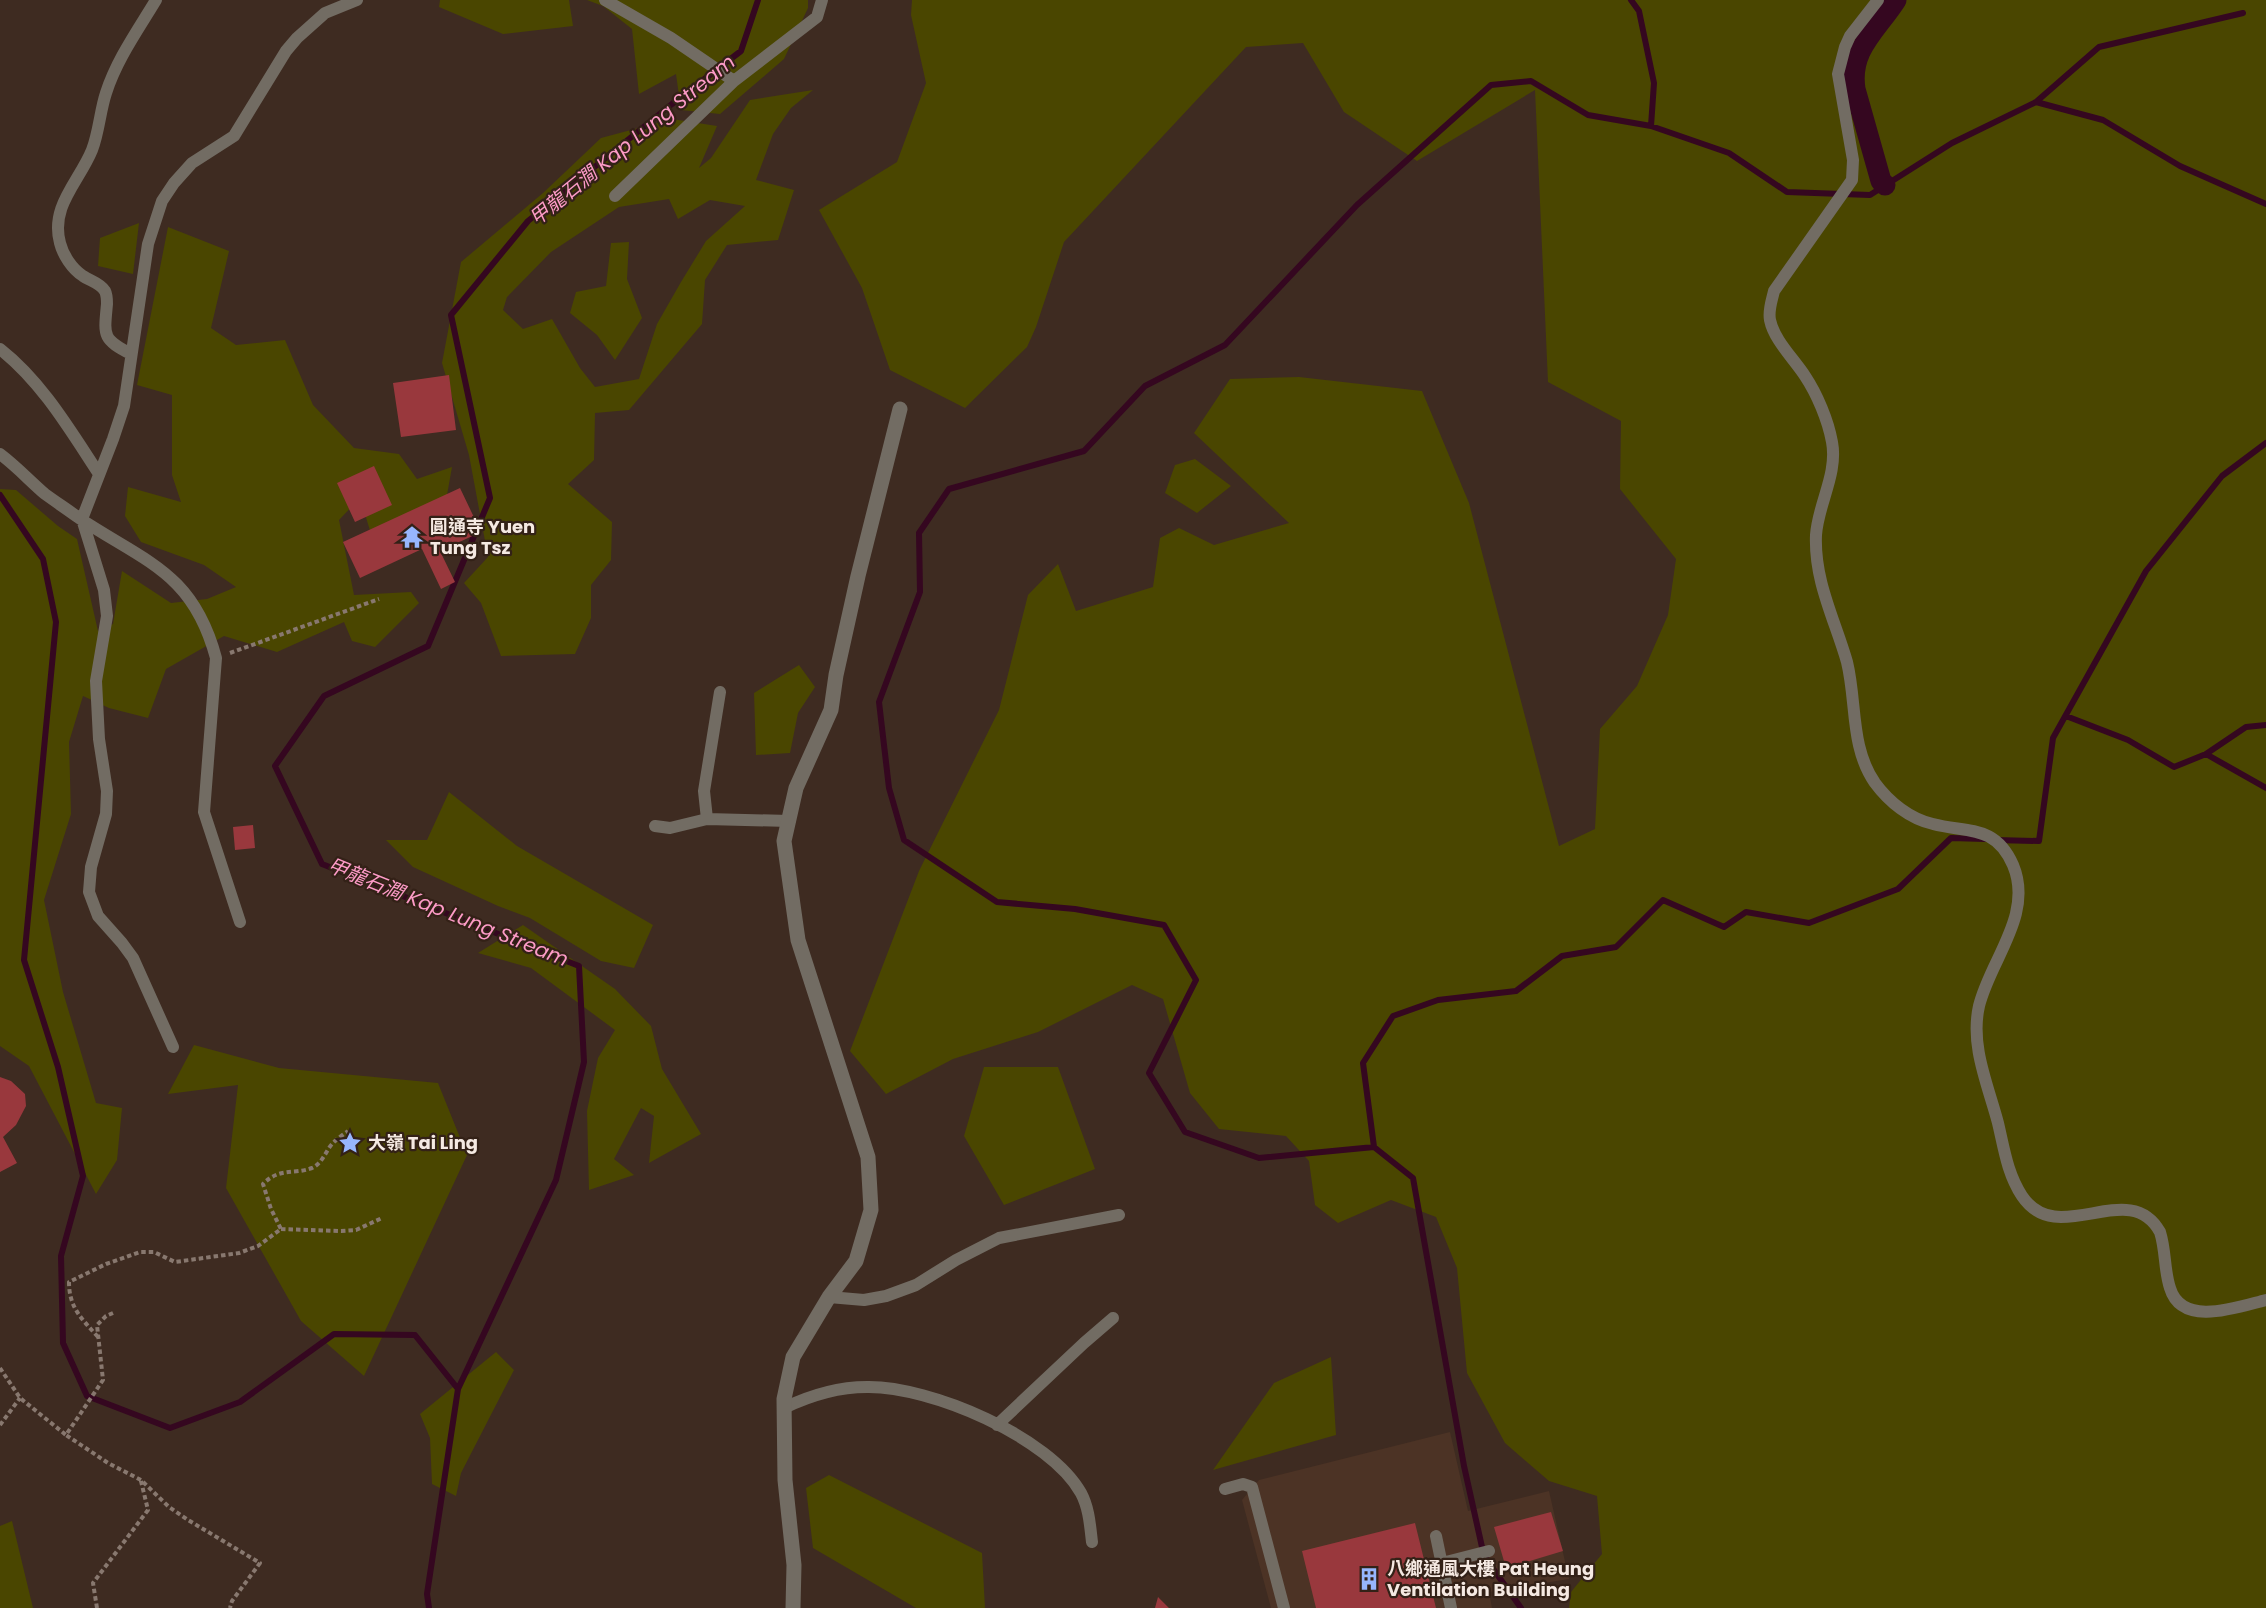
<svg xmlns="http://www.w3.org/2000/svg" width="2266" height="1608" viewBox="0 0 2266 1608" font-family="Poppins,'Noto Sans TC',sans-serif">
<rect width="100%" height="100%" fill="#3e2b21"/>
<path fill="#4c3325" d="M1450,1432L1468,1511L1549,1491L1569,1579L1489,1592L1492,1608H1271L1242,1500L1259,1480Z"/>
<path fill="#4a4600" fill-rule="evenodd" d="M440,0H569L573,26L503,34L439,7Z
M587,0H808V8L784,59L720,114L681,110L676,74L639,94L632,29L603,6Z
M912,0H2266V1608H1569L1571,1592L1602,1554L1597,1496L1549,1481L1505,1443L1467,1373L1457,1268L1436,1217L1391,1200L1338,1223L1315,1205L1309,1161L1286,1136L1219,1129L1190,1093L1163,999L1132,985L1038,1032L953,1059L886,1094L850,1051L919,871L999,710L1028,595L1058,564L1076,611L1153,587L1160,538L1179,528L1214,545L1289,523L1194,433L1230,379L1299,377L1422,391L1469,503L1559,846L1595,829L1600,729L1637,686L1668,615L1676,559L1620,489L1621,421L1548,382L1535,90L1417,161L1344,112L1303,43L1246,47L1064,242L1036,327L1027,347L965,408L890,370L862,288L819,210L897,162L926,83L911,15Z
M813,90L791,108L773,134L756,180L794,190L778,240L727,245L705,280L702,324L629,410L595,413L594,460L568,484L612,522L611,560L591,585V618L575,654L501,656L481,603L464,583L488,557L469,455L442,363L461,262L543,193L601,138L672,119L717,126L699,168L711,158L750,100ZM669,199L678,219L710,200L745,206L706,241L681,282L657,324L639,379L595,387L580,368L552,319L523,329L503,310L507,297L551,252L619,207Z
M139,223L133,274L98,266L100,238Z
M168,227L229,251L211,328L236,345L285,340L313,405L354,448L399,454L417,479L452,467L444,512L376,550L360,498L339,520L354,595L411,592L419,603L375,647L352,641L344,622L277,652L224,636L166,669L148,718L109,708L83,696L69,742L71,814L44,900L63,992L96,1103L122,1108L117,1160L96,1194L29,1066L0,1046V489L16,490L58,526L77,539L98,631L113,624L122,571L171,603L207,599L236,587L204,565L141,542L125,516L128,487L181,502L172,475V395L137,385Z
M629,242L627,279L642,318L615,360L597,335L570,313L576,292L606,286L611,243Z
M1195,459L1231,486L1197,513L1165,493L1175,465Z
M799,665L815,687L798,713L790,753L756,755L754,693Z
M449,792L517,846L653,925L634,968L601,961L530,918L498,906L413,867L386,840H427Z
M523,925L615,989L651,1026L662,1069L701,1134L649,1163L654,1116L641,1108L614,1159L634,1175L589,1190L587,1111L598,1058L615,1030L531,968L478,953Z
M194,1045L279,1068L438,1083L467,1155L364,1376L301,1321L226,1188L238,1085L168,1094Z
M984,1067H1058L1095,1169L1004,1205L964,1136Z
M496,1352L514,1370L461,1473L456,1496L432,1484L430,1438L420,1414Z
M1331,1357L1336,1435L1213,1470L1274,1383Z
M829,1475L982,1553L985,1608H916L813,1548L806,1488Z
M12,1521L33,1608H0V1526Z"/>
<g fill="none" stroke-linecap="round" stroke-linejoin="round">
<path stroke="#350720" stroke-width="6" d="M1631,0L1639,11L1654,83L1651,126
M2036,102L2103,120L2180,166L2266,204
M0,495L43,559L56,622L24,960L58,1067L83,1176L61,1256L63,1343L87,1396L170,1428L240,1402L334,1334L415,1335L458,1389L427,1594L429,1608
M2066,716L2128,740L2174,767L2206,754L2246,727L2266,725
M2206,754L2266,788
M1995,840L2039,841L2053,738L2146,571L2222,476L2266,443
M1374,1147L1259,1158L1185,1132L1149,1073L1196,980L1164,925L1075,909L997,902L904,840L889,788L879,702L920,592L919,533L949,489L1084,451L1145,386L1225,345L1357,205L1491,85L1531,81L1588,115L1651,126L1729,153L1787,192L1870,195L1952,143L2036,102L2099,47L2243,13
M458,1389L556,1180L584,1062L579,966L322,864L275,766L324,696L428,646L490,498L451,315L528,221L672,104L741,51L758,0
M1521,1608L1484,1556L1464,1466L1413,1178L1374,1147L1363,1063L1393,1016L1438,1000L1516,991L1562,956L1616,947L1663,900L1724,927L1746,912L1809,923L1898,889L1951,838L1985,839"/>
<path stroke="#350720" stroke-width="21" d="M1885,185L1881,181L1855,89C1849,50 1876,31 1896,0"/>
</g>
<path fill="#99383d" d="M449,375L456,430L401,437L393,383Z
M374,466L392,505L355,522L337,483Z
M460,488L481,532L440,551L455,582L441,589L422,549L360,578L343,542Z
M253,825L255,848L235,850L233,827Z
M0,1077L11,1081L25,1094L26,1106L16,1125L3,1137L17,1163L0,1172Z
M1551,1512L1563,1551L1506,1568L1494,1527Z
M1415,1523L1436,1608H1316L1302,1551Z
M1158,1597L1169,1608H1155Z"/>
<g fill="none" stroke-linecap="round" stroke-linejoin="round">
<path stroke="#88786f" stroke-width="4" stroke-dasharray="4.5 3" stroke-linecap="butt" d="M230,653L379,599
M281,1229L341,1231L356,1230L382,1218
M113,1313L106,1316L97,1325L103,1380L66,1435L108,1463L141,1480L169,1507L188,1520L260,1563L232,1601L230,1608
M98,1337C82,1319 69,1308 69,1282L106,1264L140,1252H154L175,1262L239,1253L258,1246L281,1229L271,1209L263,1184C280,1167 293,1175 312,1168C323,1163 326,1150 333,1143C338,1138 344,1134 348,1131
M0,1368L20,1398L66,1435
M0,1425L20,1398
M97,1608L93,1583L148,1510L141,1481"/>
<path stroke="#726c63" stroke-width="12" d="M605,0L671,38L734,81L615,196
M1878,0L1850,36L1845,47L1838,74L1853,160L1852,180L1774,291C1772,300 1768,310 1770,320C1774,340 1794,359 1805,376C1817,394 1828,420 1832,442C1838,474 1818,504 1816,535C1814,581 1835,620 1847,662C1857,703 1850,747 1875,783C1889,802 1910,819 1933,824C1967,833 1995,824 2013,865C2034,915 1990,960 1979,1006C1970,1046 1988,1085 1998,1123C2004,1148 2007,1173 2022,1196C2058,1250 2129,1176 2160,1232C2166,1251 2164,1270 2170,1288C2182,1328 2238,1307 2266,1300
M734,81L817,17L822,0
M0,349C42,382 70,430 99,474
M131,354C102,339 104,336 107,304C107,299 107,295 105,291C100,283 90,281 83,276C72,269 63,255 60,243C50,206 79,182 92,150C99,132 100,111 106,93C117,59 138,30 156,0
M0,454C16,466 30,481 45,494C56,502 68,510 79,518C145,562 193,572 216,658L204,812L240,922
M707,819L704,791L720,692
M655,826L670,828L707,819L789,821
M173,1047L133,958L122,943L98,916L89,892L91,867L106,814L107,791L99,739L96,681L107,616L104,590L82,519L113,439L124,406L148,244L162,201L174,183L192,163L234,136L286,51L297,38L325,13L357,0
M829,1297L864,1300L886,1296L916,1285L956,1260L999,1238L1119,1215
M784,1408C811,1395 837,1387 867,1387C930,1386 1050,1437 1081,1493C1089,1508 1090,1525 1092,1542
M997,1425L1084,1343L1113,1318
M1225,1489L1243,1484L1252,1487L1284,1608
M1436,1536L1451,1608
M1442,1563L1489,1551"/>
<path stroke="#726c63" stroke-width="15" d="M793,1608L794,1565L785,1480L784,1399L793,1357L829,1297L856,1261L871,1210L868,1157L798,940L784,841L796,788L831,710L836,675L858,576L900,409"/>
</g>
<defs>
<g id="temple-bare" transform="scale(1.8)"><path d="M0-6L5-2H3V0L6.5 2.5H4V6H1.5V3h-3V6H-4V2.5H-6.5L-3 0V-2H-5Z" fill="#97b6fd" stroke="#332117" stroke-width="2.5" paint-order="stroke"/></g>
<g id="sight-bare" transform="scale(1.8)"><path d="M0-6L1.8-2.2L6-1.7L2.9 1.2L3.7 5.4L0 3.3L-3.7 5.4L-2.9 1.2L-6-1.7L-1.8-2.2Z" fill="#97b6fd" stroke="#332117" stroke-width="2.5" paint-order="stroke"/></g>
<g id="building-bare" transform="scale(1.8)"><path d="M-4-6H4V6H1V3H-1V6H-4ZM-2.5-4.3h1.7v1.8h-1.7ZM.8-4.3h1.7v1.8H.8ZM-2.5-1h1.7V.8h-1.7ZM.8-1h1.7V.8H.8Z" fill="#97b6fd" stroke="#332117" stroke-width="2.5" paint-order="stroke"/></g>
</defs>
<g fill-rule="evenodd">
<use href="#temple-bare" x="412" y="537"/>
<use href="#sight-bare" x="350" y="1143"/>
<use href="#building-bare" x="1369" y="1579"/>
</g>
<g text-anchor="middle" stroke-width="4.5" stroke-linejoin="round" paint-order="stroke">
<g font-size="18" font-weight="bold" fill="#f5e9e2" stroke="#332117" text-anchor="start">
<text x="430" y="533">圓通寺 Yuen<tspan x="430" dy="21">Tung Tsz</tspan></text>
<text x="368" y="1149">大嶺 Tai Ling</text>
<text x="1387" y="1575">八鄉通風大樓 Pat Heung<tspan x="1387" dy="21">Ventilation Building</tspan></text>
</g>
<g font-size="20" font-style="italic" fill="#fd9bc7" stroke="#332117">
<text transform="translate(632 140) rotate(-39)" y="7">甲龍石澗 Kap Lung Stream</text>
<text transform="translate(448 912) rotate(22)" y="7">甲龍石澗 Kap Lung Stream</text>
</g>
</g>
</svg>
